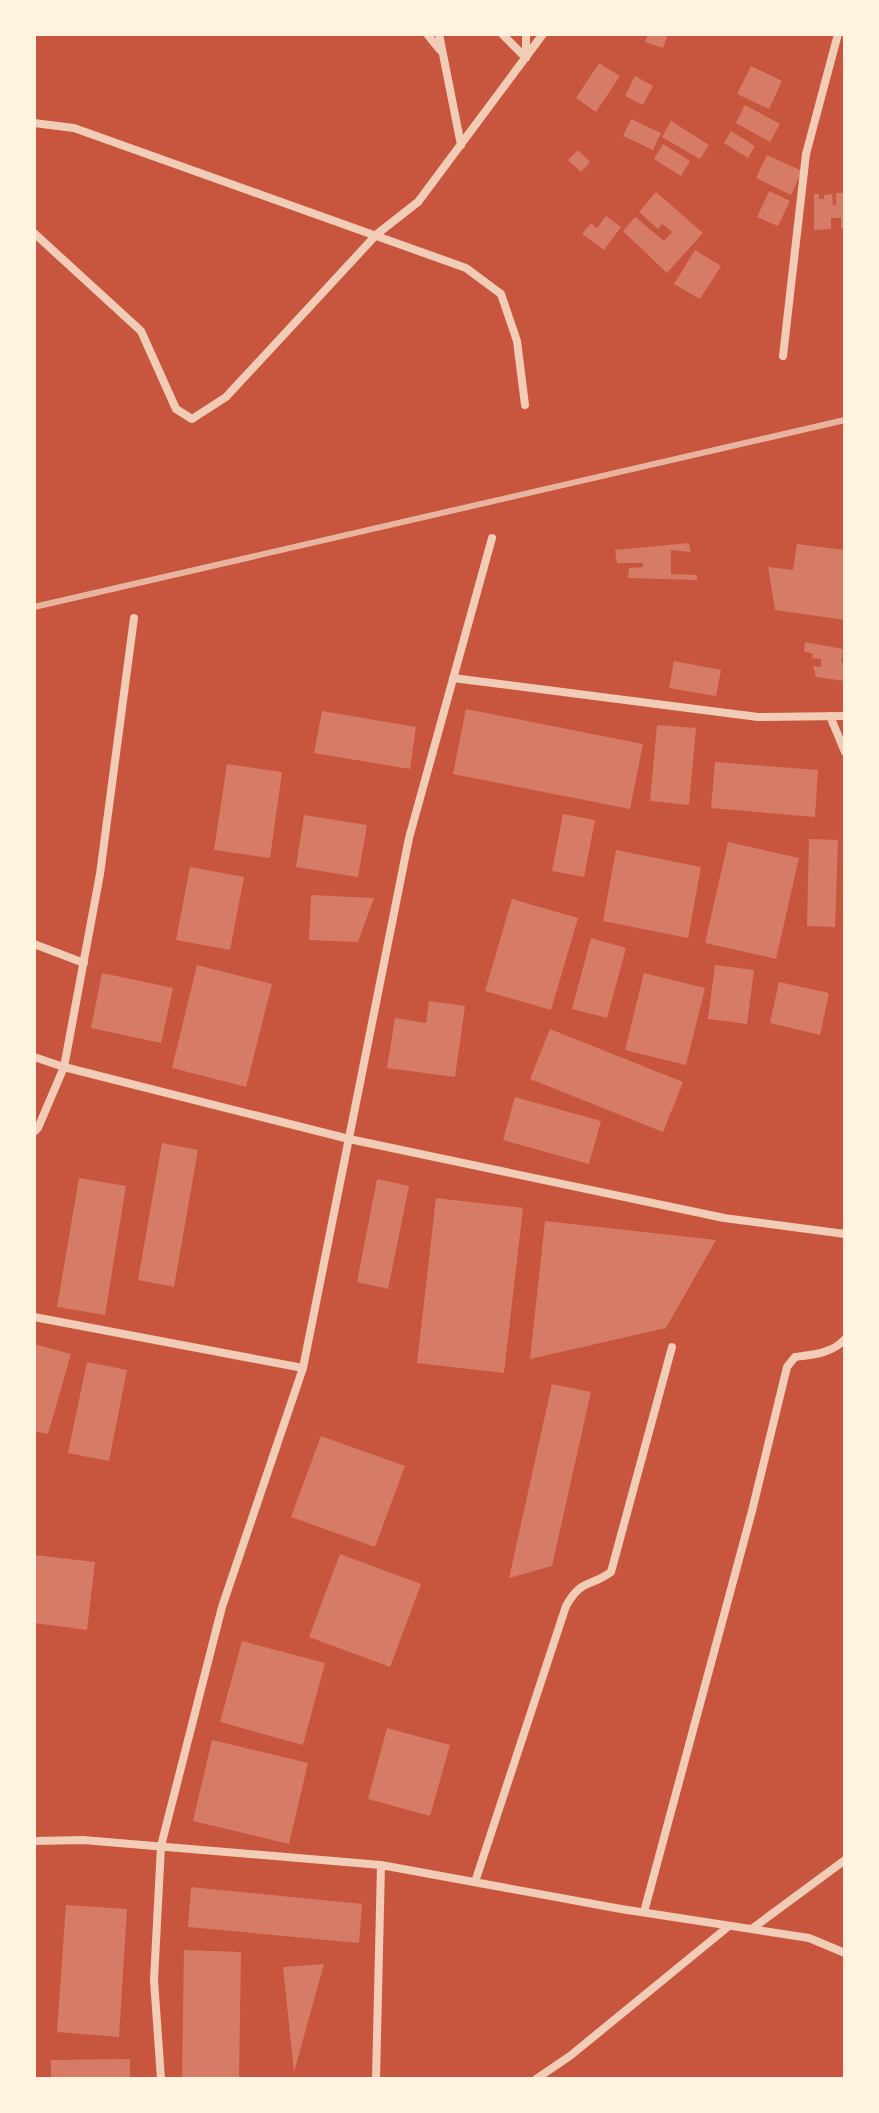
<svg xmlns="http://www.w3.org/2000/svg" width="879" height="2113" viewBox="0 0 879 2113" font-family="'Archivo Narrow',sans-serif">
<rect width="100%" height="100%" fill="#c8553d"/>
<path fill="#d67c66" d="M648,34H668L663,48L645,42Z
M599,63L620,76L596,112L576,98Z
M751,66L782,81L769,109L737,94Z
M635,76L653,86L643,105L625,96Z
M745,105L780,124L770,142L736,123Z
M631,119L661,133L653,150L623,136Z
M671,121L709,145L700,159L662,137Z
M731,131L755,146L748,158L724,143Z
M663,144L690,161L681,176L654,159Z
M578,150L590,162L581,172L568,160Z
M767,155L802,171L791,195L756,178Z
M769,191L790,201L778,226L757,217Z
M656,192L703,233L667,273L623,231L635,217L664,241L672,232L662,224L658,229L639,212Z
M836,193H845V228H841V218H831V229L814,230V194H819V199H824V195L832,194L833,205H836Z
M606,216L621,227L604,250L582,234L591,223L597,228Z
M695,250L721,266L700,299L674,284Z
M689,543L691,552L671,550V574L697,575V580L628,578L629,568L643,567V563H617L615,550Z
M797,544L845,550V620L775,610L768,567L793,570Z
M805,642L843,649L841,662L845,663V681L816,677L813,666L821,667V659L812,658L813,654L804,651Z
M674,661L721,670L716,696L669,688Z
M466,709L643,744L630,809L453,774Z
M322,711L416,727L410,769L314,753Z
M657,725L696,728L689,805L650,801Z
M715,762L818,770L815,817L711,808Z
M227,764L282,772L270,858L214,850Z
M563,814L595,820L584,877L552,871Z
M304,815L367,825L358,877L296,867Z
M809,839L838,840L835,927L807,926Z
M728,842L799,858L776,959L705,943Z
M616,850L701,867L688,938L603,921Z
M190,867L244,877L230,950L176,940Z
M311,895L374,898L358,942L309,940Z
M512,899L578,918L551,1010L485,991Z
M591,938L626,948L607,1018L572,1009Z
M197,965L272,984L246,1087L172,1068Z
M715,965L754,970L747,1024L708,1019Z
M102,973L173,988L161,1043L91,1028Z
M644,973L705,988L686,1065L625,1050Z
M779,982L829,993L820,1035L770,1023Z
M429,1001L465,1006L455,1077L387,1068L395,1018L426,1023Z
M550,1029L683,1082L663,1132L530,1079Z
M515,1097L601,1121L589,1164L503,1140Z
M162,1143L198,1150L174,1287L138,1280Z
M79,1178L126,1186L105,1315L57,1307Z
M377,1179L409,1186L388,1289L357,1282Z
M436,1198L523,1208L504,1373L417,1363Z
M545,1221L716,1240L666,1328L530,1359Z
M34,1344L71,1354L48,1434L34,1431Z
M87,1362L127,1370L109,1461L68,1453Z
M552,1384L591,1392L552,1566L509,1578Z
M321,1436L405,1466L375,1547L291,1517Z
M340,1554L421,1584L390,1667L309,1637Z
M34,1555L95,1562L87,1630L34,1623Z
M242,1641L325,1663L303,1745L220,1722Z
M387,1728L450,1745L430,1816L368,1799Z
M212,1740L308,1763L289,1844L193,1821Z
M191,1887L362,1904L359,1943L188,1927Z
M66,1905L127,1909L119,2037L57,2032Z
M184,1950L241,1952L239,2079H182Z
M324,1964L294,2072L283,1967Z
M130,2059V2079H51V2060Z"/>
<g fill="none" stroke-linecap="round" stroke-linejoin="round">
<path stroke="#f1ccb7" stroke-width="8" d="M427,34L440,50
M439,34L461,145
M502,34L526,58
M526,57V34
M34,123L74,128L466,268L501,294L517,341L525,405
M34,233L141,331L176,409L192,419L226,397L377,234L418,202L543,34
M783,356L806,154L838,34
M453,678L758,717L845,716
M830,716L845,752
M34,944L84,963
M34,1057L64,1067L349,1139L724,1218L845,1234
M34,1132L38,1128L64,1067L100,874L134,618
M34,1317L303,1368
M34,1841L83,1840L381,1865L621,1909L809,1938L845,1953
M475,1882L566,1606C582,1578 589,1588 611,1572L672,1347
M644,1912L752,1511L787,1367L795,1357C813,1355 833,1353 845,1339
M753,1928L845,1860
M161,2079L154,1980L161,1846L222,1607L303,1368L409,838L492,538
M376,2079L381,1865
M536,2079L570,2056L729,1926"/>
<path stroke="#e9b49f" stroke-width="6" d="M34,607L845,420"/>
</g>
<rect width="879" height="2113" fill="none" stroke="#fff3e0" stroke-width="72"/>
</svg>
